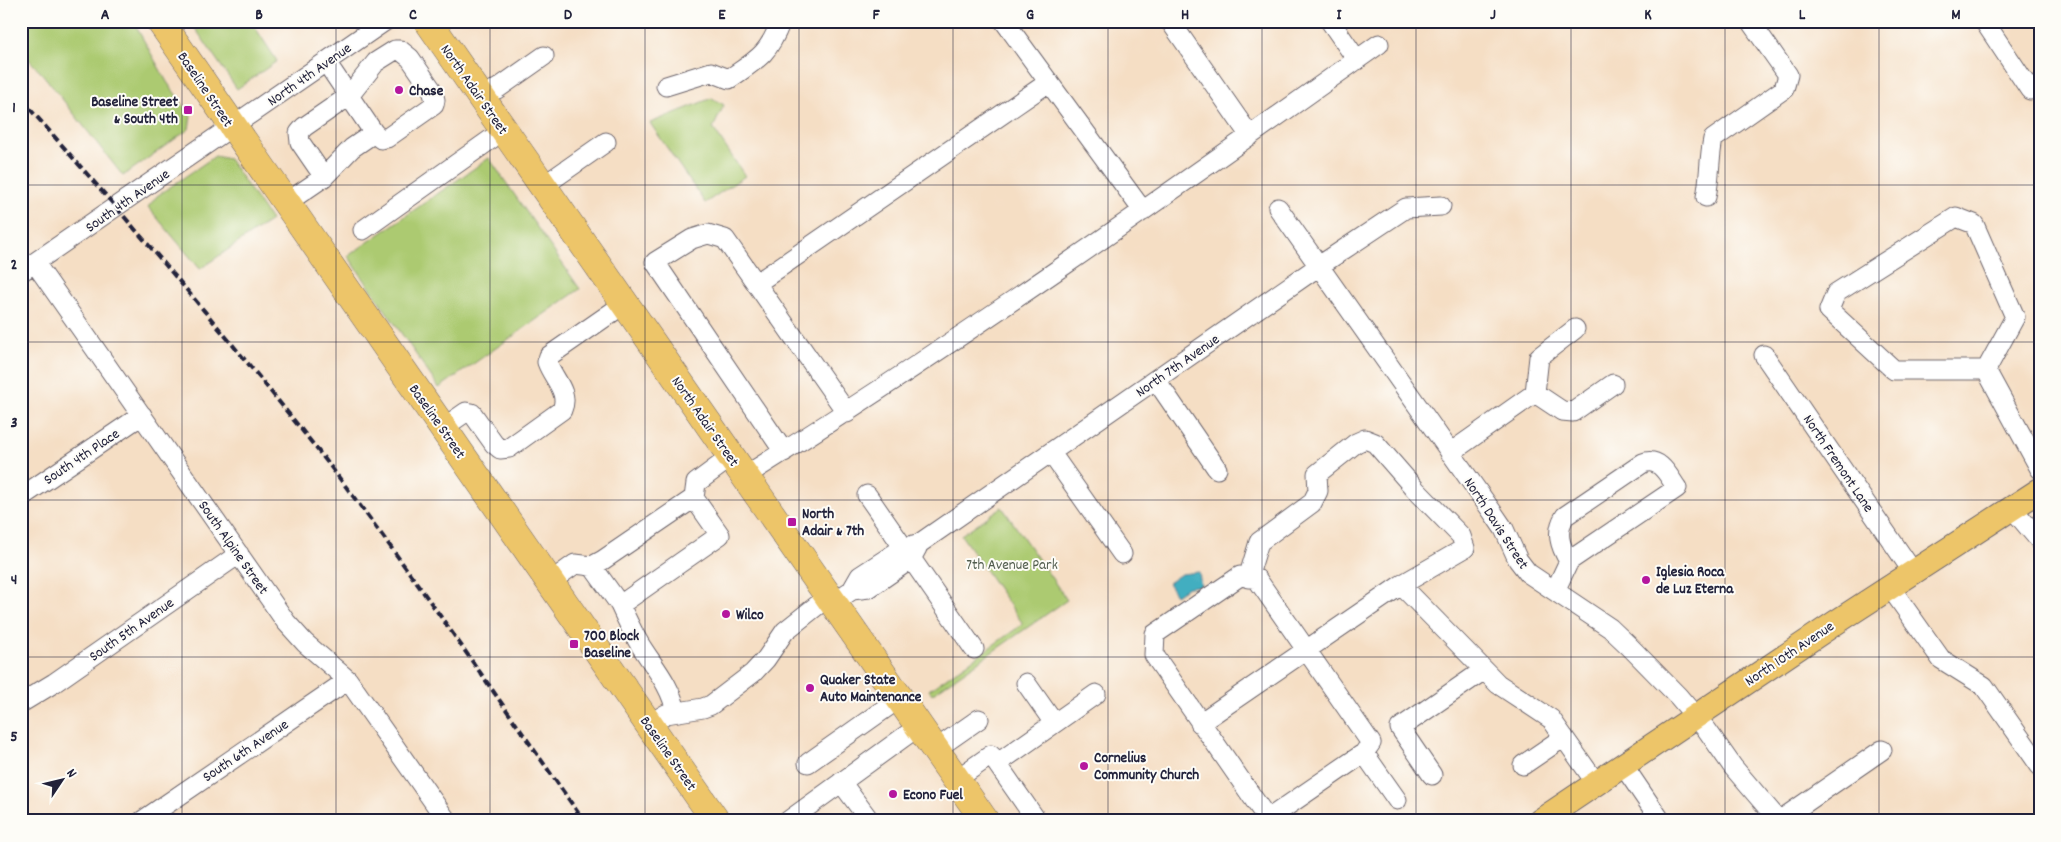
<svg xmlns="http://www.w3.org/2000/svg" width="2061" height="842" viewBox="0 0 2061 842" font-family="Dekko,sans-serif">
<rect width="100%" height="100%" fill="#fdfcf7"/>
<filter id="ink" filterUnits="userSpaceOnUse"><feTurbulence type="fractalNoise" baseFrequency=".02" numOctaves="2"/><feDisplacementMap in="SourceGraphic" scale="10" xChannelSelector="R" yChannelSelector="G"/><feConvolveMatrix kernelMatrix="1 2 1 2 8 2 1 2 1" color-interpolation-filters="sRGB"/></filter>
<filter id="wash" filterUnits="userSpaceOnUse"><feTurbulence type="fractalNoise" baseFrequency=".0096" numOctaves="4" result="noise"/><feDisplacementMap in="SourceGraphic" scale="20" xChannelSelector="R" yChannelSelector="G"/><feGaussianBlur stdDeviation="1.12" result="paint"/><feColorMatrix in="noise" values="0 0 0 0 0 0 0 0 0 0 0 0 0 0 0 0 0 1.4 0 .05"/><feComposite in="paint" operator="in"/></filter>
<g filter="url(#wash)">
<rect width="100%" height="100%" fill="#f5dec4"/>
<path fill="#acca71" stroke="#677656" d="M21,21H133L167,82L191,116L189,129L123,176L44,76L21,51Z
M190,21H251L277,61L237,89Z
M712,98L724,105L713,128L745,176L705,203L650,123Z
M215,156L229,159L271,220L200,269L148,207L157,196Z
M489,158L580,289L439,388L348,256Z
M1002,507L1067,600L932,694L929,690L1023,624L961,535Z"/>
<path fill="#42aec0" stroke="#32687e" d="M1199,572L1201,586L1188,587L1176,595L1168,583L1181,574Z"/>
</g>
<g filter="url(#ink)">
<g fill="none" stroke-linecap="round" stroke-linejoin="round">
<g stroke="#6c646b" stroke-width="21">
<path id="minor" d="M1004,21L1143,211
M1170,21L1250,136
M1330,21L1357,60
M1984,21L2030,90L2040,83
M666,86L711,72L729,79C758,59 768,55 781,21
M480,95L497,89L544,56
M324,177L300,142L299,133L304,127L349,96L376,62L395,50H400L410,58L432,90L435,100L434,105L387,138L381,139L374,133
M543,186L606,142
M1706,197C1710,178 1709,158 1713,139L1784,89L1788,75L1750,21
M286,203L324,177L352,148L374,133L326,62
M1278,208L1491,510L1504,529L1518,560L1528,573L1610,628L1630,647L1678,696L1707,730L1733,767L1779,821
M1956,217L1974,224L2015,317L1986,370H1894L1829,310L1836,293Z
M363,230L504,130
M35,263L286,622L305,643L348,680L447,821
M21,272L385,21
M757,283L1049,82
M1764,355L1913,572
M1986,370L2040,469
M1156,380L1217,469
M1535,393L1562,411L1573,412L1613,384
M1535,393L1539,357L1575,329
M443,428L466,412L472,413L494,444L500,449L509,448L562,410C570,392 553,379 547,362L549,356L624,304
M784,452L655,262L692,239L708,234L725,239L847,413
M1051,453L1122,554
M1450,453L1535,393
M745,476C962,340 1171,192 1379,44
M867,495L974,649
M21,497L142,415
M2012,508L2040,541
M592,566L620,605L720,535L694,498
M550,582L575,564L592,566L603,560L694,498L696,483L731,457
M1401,585L1498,684L1551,719L1596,783
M1890,587L1941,659L1984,686L2040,766
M852,590L860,576L903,548L920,543L1319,266L1406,208L1441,206
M1555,591L1569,561L1677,488C1669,477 1660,456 1643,463L1565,516C1555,532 1560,546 1569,561
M846,594L852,590L869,588L911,559L917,548
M620,605C626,618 632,631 639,643C653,666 671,685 676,712
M1026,683L1054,723
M21,703L54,683L239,554
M1200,723L1401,585L1465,548L1461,536L1415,489L1375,443L1365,439L1356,443L1317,474L1318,491L1312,503L1259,542L1248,578
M649,724L666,714L703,708L711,705L753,673L766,659L785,631L829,596
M936,749L979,719
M1364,753L1397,800
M808,763L900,698
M998,763L1096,694
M1523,765L1564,737
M1623,765L1661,821
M1432,775L1400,728L1484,670
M957,779L991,755L1037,821
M841,782L870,821
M1268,819L1364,753L1371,743L1257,579L1240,576L1155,634L1154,655L1269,821
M142,821L348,680
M788,821L919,726
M1779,821L1882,750"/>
</g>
<g stroke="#6c646b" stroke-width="26">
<path id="major" d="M1540,821L1835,623L2040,490"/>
</g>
<g stroke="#6c646b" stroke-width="29">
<path id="highway" d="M160,21L716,821
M428,21L985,821"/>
</g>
<use href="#minor" stroke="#fff" stroke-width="19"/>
<use href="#major" stroke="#edc569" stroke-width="24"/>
<use href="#highway" stroke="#edc569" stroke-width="28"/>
<path stroke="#22223b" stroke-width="4" stroke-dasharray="8 4" stroke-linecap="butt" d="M21,99C125,216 227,335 324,458C415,576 498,699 584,821"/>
</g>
</g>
<path fill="none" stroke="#22223b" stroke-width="1" stroke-opacity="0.55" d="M182,21V821M336,21V821M490,21V821M645,21V821M799,21V821M953,21V821M1108,21V821M1262,21V821M1416,21V821M1571,21V821M1725,21V821M1879,21V821M21,185H2040M21,342H2040M21,500H2040M21,657H2040"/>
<g fill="#b5179e" stroke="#fdfcf7" stroke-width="2">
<circle cx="399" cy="90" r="5"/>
<rect x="183" y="105" width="10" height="10" rx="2.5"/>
<rect x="787" y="517" width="10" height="10" rx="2.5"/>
<circle cx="1646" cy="580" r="5"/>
<circle cx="726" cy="614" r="5"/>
<rect x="569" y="639" width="10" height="10" rx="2.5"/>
<circle cx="810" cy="688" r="5"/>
<circle cx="1084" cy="766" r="5"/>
<circle cx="893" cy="794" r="5"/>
</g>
<g text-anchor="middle" stroke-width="4" stroke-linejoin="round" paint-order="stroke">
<g font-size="15" fill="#22223b" stroke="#fdfcf7">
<text transform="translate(309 74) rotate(-35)" y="5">North 4th Avenue</text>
<text transform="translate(206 89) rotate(56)" y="5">Baseline Street</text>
<text transform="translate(475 89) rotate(55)" y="5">North Adair Street</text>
<text transform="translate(127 200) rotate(-35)" y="5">South 4th Avenue</text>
<text transform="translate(1177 365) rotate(-35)" y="5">North 7th Avenue</text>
<text transform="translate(438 421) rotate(55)" y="5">Baseline Street</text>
<text transform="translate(706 421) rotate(55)" y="5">North Adair Street</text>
<text transform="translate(81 456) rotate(-34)" y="5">South 4th Place</text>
<text transform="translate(1839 463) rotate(56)" y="5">North Fremont Lane</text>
<text transform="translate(1497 523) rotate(57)" y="5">North Davis Street</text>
<text transform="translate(234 547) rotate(55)" y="5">South Alpine Street</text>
<text transform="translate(131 629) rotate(-35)" y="5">South 5th Avenue</text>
<text transform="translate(1789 653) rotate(-34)" y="5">North 10th Avenue</text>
<text transform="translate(245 750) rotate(-34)" y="5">South 6th Avenue</text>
<text transform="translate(669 753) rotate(55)" y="5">Baseline Street</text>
</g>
<g font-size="15" font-weight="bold" fill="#22223b" stroke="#fdfcf7" text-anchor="start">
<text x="409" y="95">Chase</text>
<text x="178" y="106" text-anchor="end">Baseline Street<tspan x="178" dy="17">&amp; South 4th</tspan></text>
<text x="802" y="518">North<tspan x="802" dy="17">Adair &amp; 7th</tspan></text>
<text x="1656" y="576">Iglesia Roca<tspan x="1656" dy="17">de Luz Eterna</tspan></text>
<text x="736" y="619">Wilco</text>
<text x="584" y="640">700 Block<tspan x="584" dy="17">Baseline</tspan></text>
<text x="820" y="684">Quaker State<tspan x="820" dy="17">Auto Maintenance</tspan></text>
<text x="1094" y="762">Cornelius<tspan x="1094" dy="17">Community Church</tspan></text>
<text x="903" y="799">Econo Fuel</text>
</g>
<g font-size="15" fill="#525d4e" stroke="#fdfcf7">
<text x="1012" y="569">7th Avenue Park</text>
</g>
</g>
<rect width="2061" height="842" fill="none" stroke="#fdfcf7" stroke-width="55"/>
<g transform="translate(62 780) rotate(55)" stroke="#fdfcf7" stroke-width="4" paint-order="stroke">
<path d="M0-4L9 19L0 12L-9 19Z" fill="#22223b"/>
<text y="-8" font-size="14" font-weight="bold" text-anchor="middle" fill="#22223b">N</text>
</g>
<rect x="28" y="28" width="2006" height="786" fill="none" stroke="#22223b" stroke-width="2"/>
<g font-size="16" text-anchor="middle" font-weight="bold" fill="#22223b">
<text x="105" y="19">A</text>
<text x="259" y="19">B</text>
<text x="413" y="19">C</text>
<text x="568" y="19">D</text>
<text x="722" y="19">E</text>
<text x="876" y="19">F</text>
<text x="1030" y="19">G</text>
<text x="1185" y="19">H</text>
<text x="1339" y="19">I</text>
<text x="1493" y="19">J</text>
<text x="1648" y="19">K</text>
<text x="1802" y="19">L</text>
<text x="1956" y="19">M</text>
<text x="14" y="112">1</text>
<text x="14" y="269">2</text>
<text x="14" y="427">3</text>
<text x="14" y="584">4</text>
<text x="14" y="741">5</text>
</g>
</svg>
